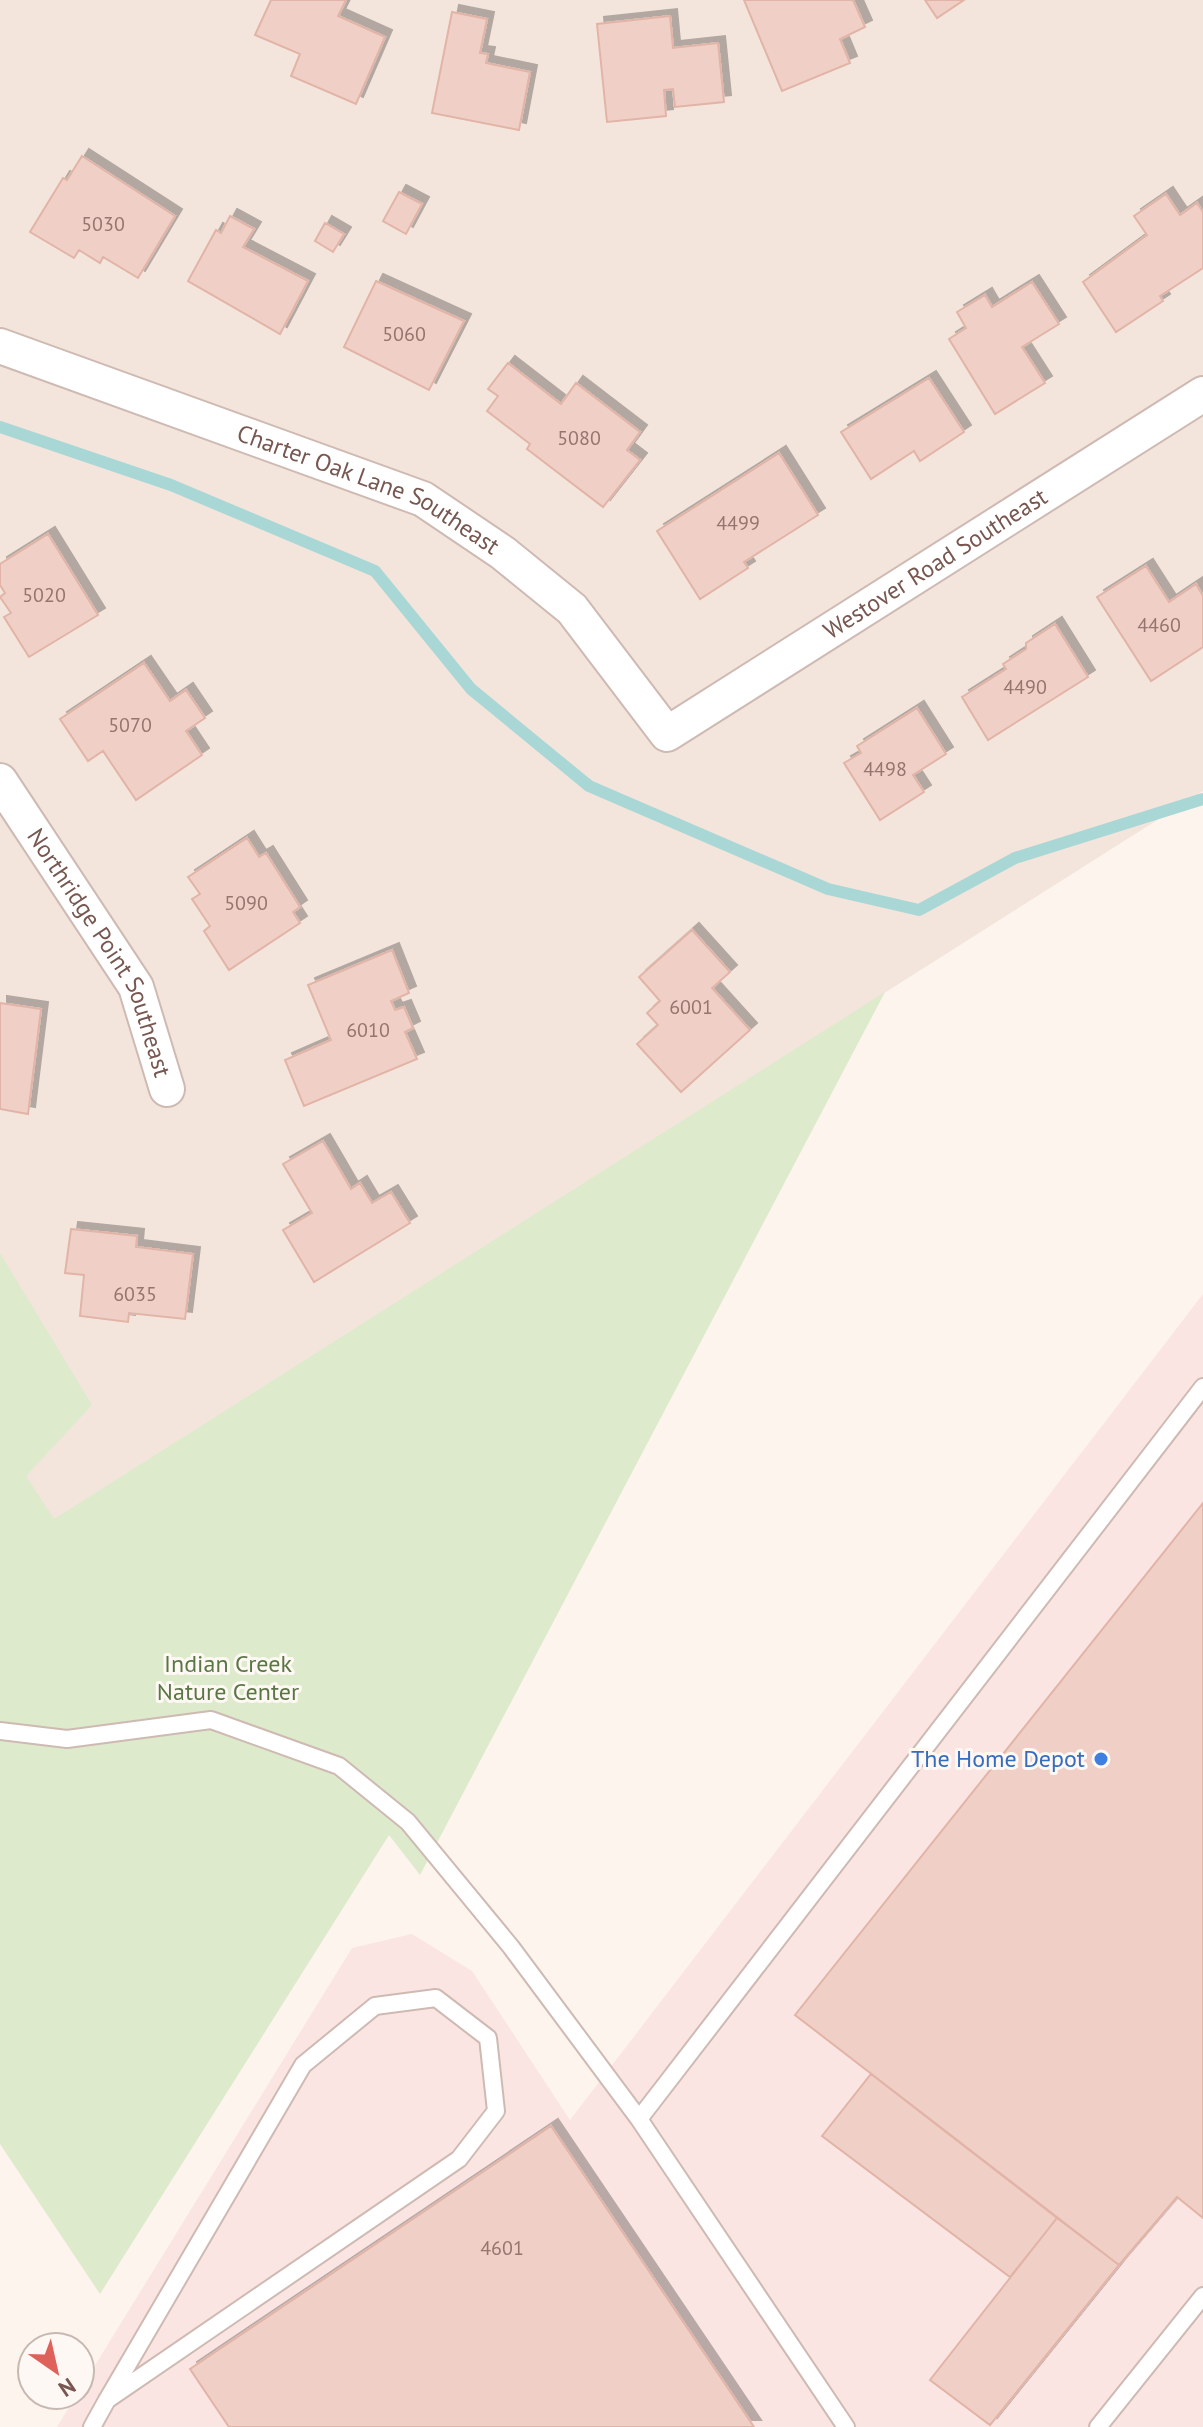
<svg xmlns="http://www.w3.org/2000/svg" width="1203" height="2427" viewBox="0 0 1203 2427" font-family="'PT Sans',sans-serif">
<defs>
<filter id="shadow"><feDropShadow dx="7" dy="-7" stdDeviation="0" flood-color="#0004"/></filter>
</defs>
<rect width="100%" height="100%" fill="#fcf4ed"/>
<path fill="#f3e5dc" d="M0,0H1203V791L53,1520L0,1435Z"/>
<path fill="#fbe5e2" d="M1203,1294V2427H57L352,1948L412,1934L472,1971L570,2120Z"/>
<path fill="#ddeacb" d="M885,992L420,1875L389,1835L100,2294L0,2144V1253L92,1405L26,1476L54,1519Z"/>
<g fill="none" stroke-linecap="round" stroke-linejoin="round">
<path stroke="#a8d7d6" stroke-width="12" d="M0,427L171,485L375,571L471,689L589,786L828,889L919,910L1015,858L1203,799"/>
</g>
<path fill="#f0d0c6" stroke="#e2b4a7" stroke-width="2" filter="url(#shadow)" d="M271,0H346L338,16L385,37L356,104L291,76L300,54L255,35Z
M744,0H853L865,27L840,39L850,63L782,91Z
M925,0H964L937,18Z
M452,12L487,19L480,53L488,54L486,63L530,72L519,130L432,113Z
M670,16L673,48L718,43L724,102L675,107L673,89L664,90L666,116L607,122L597,24Z
M82,156L175,216L138,278L103,257L100,263L79,250L74,258L30,232L63,178L67,180Z
M399,192L422,204L406,234L383,221Z
M1166,194L1180,215L1197,203L1203,212V268L1160,296L1163,301L1116,332L1083,282L1147,235L1134,216Z
M230,216L254,229L243,247L308,281L280,334L188,281L216,230L221,233Z
M325,223L344,234L333,252L315,241Z
M376,281L464,321L429,390L344,347Z
M1032,282L1059,324L1022,347L1045,383L995,414L949,339L966,328L957,312L985,295L992,307Z
M508,363L561,404L576,383L640,432L627,450L640,460L603,507L527,449L530,444L487,411L498,396L488,389Z
M929,378L964,432L920,461L914,451L871,479L841,432Z
M779,453L818,515L744,562L748,568L700,599L657,531Z
M48,534L98,615L29,657L4,617L11,613L0,597L5,593L0,585V564Z
M1146,566L1169,602L1196,584L1203,596V647L1151,681L1097,597Z
M1055,624L1088,677L988,740L962,697L1006,669L1003,664L1026,649V643Z
M144,663L170,701L186,690L205,718L186,731L202,755L136,800L103,751L88,761L60,719Z
M917,708L946,754L913,775L924,792L880,820L844,763L861,753L857,746Z
M247,838L259,857L266,853L300,907L293,912L300,923L229,970L204,931L210,926L192,899L200,894L188,877Z
M692,930L730,972L712,988L750,1030L681,1092L637,1044L658,1025L647,1013L660,1001L639,977Z
M392,950L409,993L391,1001L395,1010L404,1007L413,1028L405,1032L417,1059L304,1106L285,1060L331,1040L308,985Z
M0,1003L41,1009L28,1114L0,1109Z
M323,1141L351,1189L360,1183L372,1203L391,1192L410,1223L314,1282L283,1230L312,1213L283,1164Z
M71,1229L137,1236L136,1247L193,1254L185,1319L129,1313L128,1322L80,1316L84,1275L65,1273Z
M1203,1503V2218L1177,2197L1119,2265L795,2015Z
M871,2074L1057,2218L1010,2277L822,2136Z
M551,2126L754,2427H229L190,2369Z
M1057,2218L1119,2265L990,2425L930,2380Z"/>
<g fill="none" stroke-linecap="round" stroke-linejoin="round">
<g stroke="#cebab2" stroke-width="20">
<path id="lane" d="M0,1731L67,1739L211,1720L339,1766L408,1822L511,1947L639,2119
M92,2427L107,2400L303,2065L375,2006L436,1998L488,2038L496,2111L459,2159L107,2400
M846,2427L639,2119L1203,1387
M1098,2427L1203,2296"/>
</g>
<g stroke="#cebab2" stroke-width="38">
<g id="street">
<path id="s1" d="M0,346L423,499L503,553L572,609L667,734L1203,394"/>
<path id="s2" d="M0,781L136,987L167,1089"/>
</g>
</g>
<use href="#lane" stroke="#fff" stroke-width="16"/>
<use href="#street" stroke="#fff" stroke-width="34"/>
</g>
<circle fill="#3f7fe0" stroke="#fef8f4" stroke-width="3" cx="1101" cy="1759" r="8"/>
<g text-anchor="middle" stroke-width="6" stroke-linejoin="round" paint-order="stroke">
<g font-size="20" fill="#95756e">
<text x="103" y="231">5030</text>
<text x="404" y="341">5060</text>
<text x="579" y="445">5080</text>
<text x="738" y="530">4499</text>
<text x="44" y="602">5020</text>
<text x="1159" y="632">4460</text>
<text x="1025" y="694">4490</text>
<text x="130" y="732">5070</text>
<text x="885" y="776">4498</text>
<text x="246" y="910">5090</text>
<text x="691" y="1014">6001</text>
<text x="368" y="1037">6010</text>
<text x="135" y="1301">6035</text>
<text x="502" y="2255">4601</text>
</g>
<g font-size="24" fill="#775750" stroke="#fef8f4">
<text dy="8" stroke="none"><textPath href="#s1" startOffset="396">Charter Oak Lane Southeast</textPath></text>
<text dy="8" stroke="none"><textPath href="#s1" startOffset="1110">Westover Road Southeast</textPath></text>
<text dy="8" stroke="none"><textPath href="#s2" startOffset="200">Northridge Point Southeast</textPath></text>
</g>
<g font-size="24" fill="#5b7645" stroke="#fef8f4">
<text x="228" y="1672">Indian Creek<tspan x="228" dy="28">Nature Center</tspan></text>
</g>
<g font-size="24" fill="#366cbe" stroke="#fef8f4" text-anchor="end">
<text x="1085" y="1767">The Home Depot</text>
</g>
</g>
<g transform="translate(56 2371) rotate(146)"><circle r="38" fill="#fef8f4" stroke="#c8b8b2" stroke-width="2"/>
<path d="M0-6L14 30L0 20L-14 30Z" fill="#de625a"/>
<text y="-12" font-size="22" font-weight="bold" text-anchor="middle" fill="#775750">N</text>
</g>
</svg>
